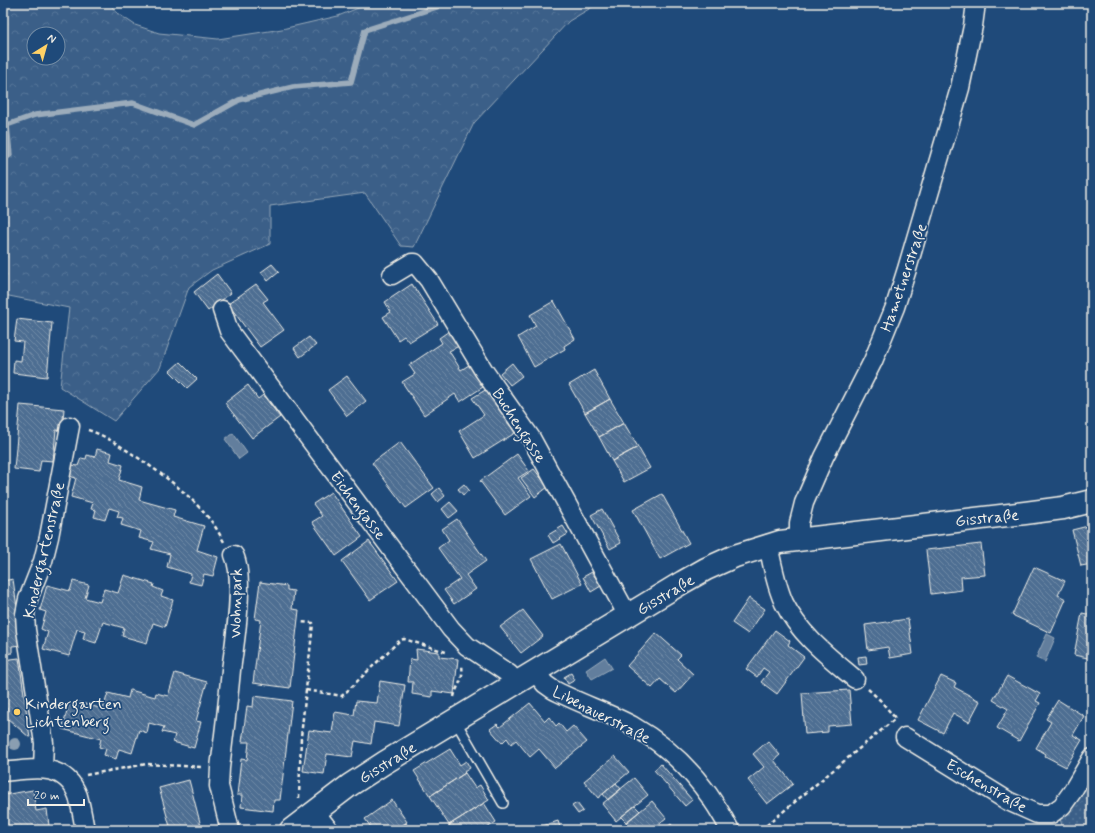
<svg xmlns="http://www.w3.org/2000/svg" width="1095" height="833" viewBox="0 0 1095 833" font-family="Mynerve,sans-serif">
<defs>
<pattern id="grass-dots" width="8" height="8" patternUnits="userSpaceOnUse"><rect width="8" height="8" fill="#3a5f88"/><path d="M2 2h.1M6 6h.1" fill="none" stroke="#577699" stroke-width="1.8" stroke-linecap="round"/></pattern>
<pattern id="forest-crowns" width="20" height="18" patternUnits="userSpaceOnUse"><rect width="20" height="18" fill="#3a5f88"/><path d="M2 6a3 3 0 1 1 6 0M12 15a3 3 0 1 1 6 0" fill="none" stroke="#577699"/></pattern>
<pattern id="building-back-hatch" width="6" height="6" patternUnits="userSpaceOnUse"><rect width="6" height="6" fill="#4d6e92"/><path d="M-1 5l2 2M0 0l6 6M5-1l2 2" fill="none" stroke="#708aa6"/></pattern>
</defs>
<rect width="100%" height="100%" fill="#1f4a7a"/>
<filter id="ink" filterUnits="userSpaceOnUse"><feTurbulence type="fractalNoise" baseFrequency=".025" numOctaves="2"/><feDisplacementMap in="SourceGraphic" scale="8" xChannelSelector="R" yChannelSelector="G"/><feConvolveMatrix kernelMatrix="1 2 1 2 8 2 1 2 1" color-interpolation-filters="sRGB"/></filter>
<g filter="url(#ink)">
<path fill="url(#grass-dots)" stroke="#97a8b8" d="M1092,767V830H1065L1063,829L1060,819Z"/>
<path fill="url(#forest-crowns)" stroke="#97a8b8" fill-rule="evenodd" d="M3,3H109L117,13L135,25L159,33L218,39L282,29L338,16L371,3H599L569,21L474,123L414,247L401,246L365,193L270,206V244L212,270L189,287L160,368L114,421L60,387L69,308L4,295L3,291ZM34,34H58V58H34Z"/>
<path fill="#627e9d" stroke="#9cacbb" d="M233,433L247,453L239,459L225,439Z
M1047,634L1055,638L1045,662L1036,658Z
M605,657L612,668L592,679L586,670Z"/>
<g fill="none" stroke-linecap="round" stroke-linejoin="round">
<path stroke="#9cacbb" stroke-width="5.5" d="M3,159L10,155L7,125L35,115L133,103L194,125L239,100L293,87L351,82L365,30L437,7L440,3"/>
</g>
<path fill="url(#building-back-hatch)" stroke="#f4f1e8" d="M272,264L279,272L268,281L261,272Z
M217,274L231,293L208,311L194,292Z
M256,284L268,299L263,302L284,330L260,347L228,304Z
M412,284L438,324L409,342L404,336L398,340L383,317L391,312L385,302Z
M554,301L575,339L564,346L565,349L534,367L518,337L536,326L530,315Z
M17,319L52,323L47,377L13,373L14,360L21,361L23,342L14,341Z
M449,331L459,346L449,351L461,370L469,365L483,387L460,402L455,394L424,415L402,382L415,374L409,365L442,343L439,338Z
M309,337L316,345L300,357L294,348Z
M180,362L197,379L187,388L170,371Z
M512,363L522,376L510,385L500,373Z
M594,370L610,399L585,413L569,385Z
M347,376L366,401L347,416L328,390Z
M248,385L258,399L263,395L280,417L252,438L225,403Z
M487,389L515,433L475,458L459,431L484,415L472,398Z
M610,399L624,423L599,437L585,413Z
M20,405L64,409L62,431L56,430L53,461L41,460L39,472L14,469Z
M624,423L638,447L612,461L599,437Z
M400,442L434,488L406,508L372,463Z
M638,447L650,468L624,482L612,461Z
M97,449L112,453L110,461L123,465L119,480L142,487L139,500L175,510L173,517L204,526L197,550L218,557L213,576L204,574L201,585L189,582L191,574L167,567L170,554L151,549L154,542L139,538L141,531L121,525L123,518L117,517L119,511L109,508L105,520L94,517L96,510L91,509L93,503L71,497L76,478L69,476L72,465L78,466L81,458L86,459L87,455L95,457Z
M517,454L529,471L518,478L531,496L505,515L480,481Z
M534,469L548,487L535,497L521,478Z
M464,484L469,490L463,495L458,489Z
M439,488L445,496L438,502L432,494Z
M331,492L362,537L336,556L312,522L322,516L313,504Z
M662,494L689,543L660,559L633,510Z
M450,502L458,511L449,518L442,509Z
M602,509L621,543L610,549L591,515Z
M457,519L486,561L466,575L476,589L454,604L444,590L460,579L438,548L449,540L442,529Z
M1092,525V564L1081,566L1072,530Z
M563,526L568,534L553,543L548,535Z
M369,541L398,581L370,600L342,561Z
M561,544L582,584L552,599L531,559Z
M981,544L985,575L961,577L962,590L931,594L926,550Z
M1034,567L1065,581L1058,595L1066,599L1051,633L1012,615Z
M592,572L601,586L591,592L583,577Z
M124,575L154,584L153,587L163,591L161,596L173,600L165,627L153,623L147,643L122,636L124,628L103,622L96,643L83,639L85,631L77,629L69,656L43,649L48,632L41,629L46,612L40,610L47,585L70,591L73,581L89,585L85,598L100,602L104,589L118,593Z
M13,579L22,645L12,646V653L3,654V581Z
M260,582L287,586V590L294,591L292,609L299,610L290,688L253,683L261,620L255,619Z
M749,598L765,609L748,634L732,623Z
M523,610L543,636L521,653L500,627Z
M1082,613L1092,615V659L1074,655Z
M908,619L913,654L890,658L888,647L868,650L865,625Z
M775,630L790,641L788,645L804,657L777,694L761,682L769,672L763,668L757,677L746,669Z
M656,633L681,655L677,659L693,674L676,693L660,679L652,688L627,666Z
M416,649L439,652V657L458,659L454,694L432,691V697L412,694L413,682H408L410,659L417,660Z
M866,656L867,664L859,665L858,657Z
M19,658L30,738L7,718V708H3V660Z
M175,673L207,682L196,721L201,722L194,748L173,742L175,735L162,732L164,727L149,723L147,733L139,730L132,753L119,749L116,759L104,755L106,749L99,747L101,739L62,729L69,703L77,705L78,702L103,709L108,693L128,698L130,690L155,697L156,693L168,696Z
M571,673L575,680L568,684L564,677Z
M941,676L956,683L954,687L980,701L969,722L953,713L943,733L918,720Z
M1007,676L1040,694L1036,701L1040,703L1019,741L997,728L1008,709L993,700Z
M380,681L405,685L399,726L374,722L371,744L355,741L352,757L327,754L324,774L303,771L309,730L332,733L335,712L354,715L356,701L377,703Z
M849,690L852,724L828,726V732L805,734L802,693Z
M254,696L292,701L280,800H274L273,811L241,807L242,795H237L241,759L247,760L249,742H242L247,706L253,707Z
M1058,700L1084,716L1073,735L1082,740L1066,767L1045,756L1046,754L1036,748L1051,722L1046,719Z
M530,703L545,721L549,717L556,726L559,723L566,732L573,726L587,742L555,768L539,749L530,757L516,740L511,744L507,738L502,743L490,729L497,724L500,727Z
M768,741L780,755L774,760L793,784L767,804L748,780L764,767L753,754Z
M450,749L460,765L466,761L470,768L464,772L465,773L430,796L414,771Z
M615,756L629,772L598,798L584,781Z
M661,764L692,800L685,806L654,770Z
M465,773L475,788L480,785L489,800L449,825L430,796Z
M634,778L648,795L616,821L602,804Z
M189,780L202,830H171L159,788Z
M616,783L621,789L608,800L603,794Z
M33,790L36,811L47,809L49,826L23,830H4L3,795Z
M392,800L407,822L396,830H373L365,819Z
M652,801L666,818L651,830H624L621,827Z
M484,803L496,822L484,830H452L449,825Z
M577,803L583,811L578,814L572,806Z
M635,806L640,811L626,822L621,817Z
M558,821L561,830H530Z
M406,823L410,830H396Z
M671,824L677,830H663Z"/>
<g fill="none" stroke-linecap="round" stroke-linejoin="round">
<g stroke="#f4f1e8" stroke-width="12">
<path id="service" d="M455,720L503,803"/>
</g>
<g stroke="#f4f1e8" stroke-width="21">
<path id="minor" d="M392,275L412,263H415L429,280L484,371L531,438L628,616
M222,310L229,331L451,629L467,646L509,674L517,683
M799,539V523L804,503L824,457L873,361L895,307L907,269L960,88L973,26L976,3
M768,544C772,564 776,585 784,603C800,635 829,657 855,679
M535,672L545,684L552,689C578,703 607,712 633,726C675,750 708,787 730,830
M905,737L1008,801L1037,814H1051L1062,806L1072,792L1092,758
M43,768L44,743L26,630L25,614L28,599L43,561L49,537L70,426
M3,772C32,769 65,761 78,796C81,807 83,819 85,830
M314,811L329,830
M230,830L219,786L220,768C224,735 228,703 231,670C235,642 245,578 234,555"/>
</g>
<g stroke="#f4f1e8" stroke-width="25">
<path id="tertiary" d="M291,830L350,785L384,763L683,582L706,569L735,556L780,542L1025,513L1063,508L1092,501"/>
</g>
<path stroke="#f4f1e8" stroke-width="2.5" stroke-dasharray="4 3" stroke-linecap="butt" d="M88,430C104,435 117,444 131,453C161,473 189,493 211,521C216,527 220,535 224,542
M868,689L880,700L896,719
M306,690L342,696L400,640L404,639L446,652
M454,697C457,683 464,683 462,664
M86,775L146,764L202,767
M299,798L301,737L313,623L301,622
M761,830L896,718"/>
<use href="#service" stroke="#1f4a7a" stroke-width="9"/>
<use href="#minor" stroke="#1f4a7a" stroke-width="18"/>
<use href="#tertiary" stroke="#1f4a7a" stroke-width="22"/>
</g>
<circle fill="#8a9eb1" cx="15" cy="744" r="6"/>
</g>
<circle fill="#ffd166" stroke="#1f4a7a" stroke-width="1.5" cx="17" cy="712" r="4"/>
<g text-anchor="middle" stroke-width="3.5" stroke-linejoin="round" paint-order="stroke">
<g font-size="16" fill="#f4f1e8" stroke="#1f4a7a">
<text transform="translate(903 277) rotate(-71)" y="6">Hametnerstraße</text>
<text transform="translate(520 425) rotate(57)" y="6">Buchengasse</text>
<text transform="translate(359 505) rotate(53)" y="6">Eichengasse</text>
<text transform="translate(987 517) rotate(-6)" y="6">Gisstraße</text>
<text transform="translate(43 550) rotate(-77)" y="6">Kindergartenstraße</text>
<text transform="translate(665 594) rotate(-31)" y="6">Gisstraße</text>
<text transform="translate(235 603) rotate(-89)" y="6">Wohnpark</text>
<text transform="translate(602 714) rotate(27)" y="6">Libenauerstraße</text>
<text transform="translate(387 762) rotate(-32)" y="6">Gisstraße</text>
<text transform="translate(987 785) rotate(30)" y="6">Eschenstraße</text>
</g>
<g font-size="16" fill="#f4f1e8" stroke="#1f4a7a" text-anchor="start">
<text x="25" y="709">Kindergarten<tspan x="25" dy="18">Lichtenberg</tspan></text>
</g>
</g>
<rect width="1095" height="833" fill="none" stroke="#1f4a7a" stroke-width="16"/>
<rect x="8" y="8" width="1079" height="817" fill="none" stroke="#f4f1e8" stroke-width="1.5" filter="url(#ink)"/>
<g transform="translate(46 46) rotate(37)"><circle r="19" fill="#1f4a7a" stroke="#748da6"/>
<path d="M0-3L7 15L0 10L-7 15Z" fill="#ffd166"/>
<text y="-6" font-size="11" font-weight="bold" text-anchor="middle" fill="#f4f1e8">N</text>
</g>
<path d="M28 799v6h56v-6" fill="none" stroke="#f4f1e8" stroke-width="2"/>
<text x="34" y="799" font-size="12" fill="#f4f1e8" stroke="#1f4a7a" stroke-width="3" paint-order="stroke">20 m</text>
</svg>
